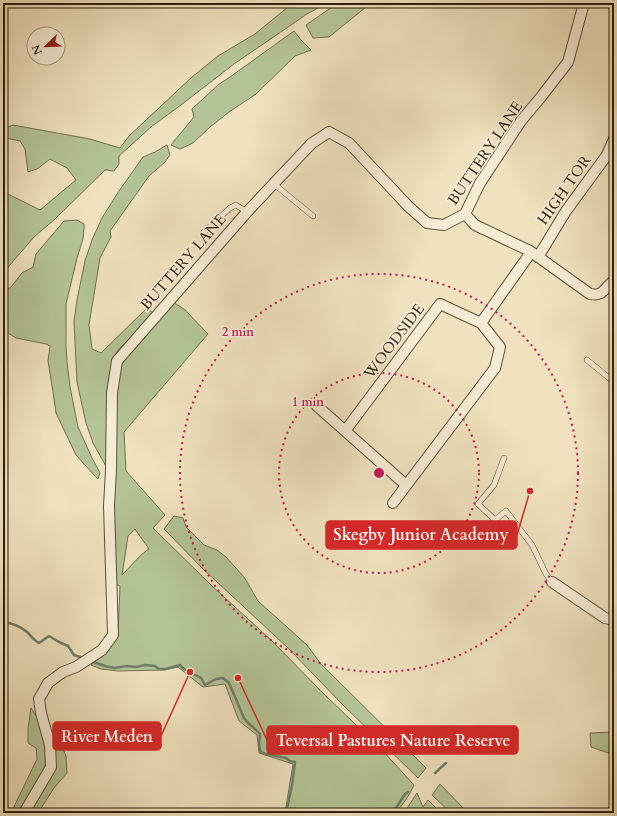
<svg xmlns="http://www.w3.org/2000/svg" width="617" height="816" viewBox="0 0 617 816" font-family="Cardo,serif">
<rect width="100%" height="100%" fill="#f0e2bf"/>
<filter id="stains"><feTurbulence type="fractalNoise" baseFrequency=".005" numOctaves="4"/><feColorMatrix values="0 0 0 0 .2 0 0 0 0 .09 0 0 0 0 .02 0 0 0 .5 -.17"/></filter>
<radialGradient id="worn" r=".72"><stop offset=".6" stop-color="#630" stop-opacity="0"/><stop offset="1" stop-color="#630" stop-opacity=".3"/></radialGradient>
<path fill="#b4c496" stroke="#727050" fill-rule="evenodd" d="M293,3H327L307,14L234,64L177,108L152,126L119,156V164L114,171L105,170L55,219L34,237L3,273V195L4,192L40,210L76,180L67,168L50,159L37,169L28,172L25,149L20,141L6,138L3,136V129L13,125L90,139L120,148L129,136L192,77L218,56L255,34Z
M341,3H371L329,37L313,38L306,25L332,7Z
M294,31L301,40L311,50L295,56L256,94L229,112L210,127L193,143L180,149L171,145L194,117L192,109L218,85L230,77Z
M167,145L170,155L165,162L149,176L110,231L111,237L100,258L89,325L92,349L101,353L147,308L154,314L121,347L116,353L112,364L107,468L93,443L86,423L77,382L74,322L77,300L85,261L92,240L102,218L119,191L143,157L155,152Z
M77,220L84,224V229L83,239L77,258L66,304V347L67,362L70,387L78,427L92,458L100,473L98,479L94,475L76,455L56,413L53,392L48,361L50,346L46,344L16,338L3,330V293L11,287L22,273L33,267L36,254L64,221Z
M173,302L184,309L208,334L124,432L126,471L165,515L153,528L211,585L271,640L324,694L382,750L414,785C409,796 403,805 395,813H285L293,764L259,753L257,735L239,721L225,684L203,687L178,667L164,670L118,671L101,669L91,665L105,654L118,636L120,586L115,584L112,501L114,434L119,361ZM135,529L149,549L142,554L122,575L128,536Z
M174,516L183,518L186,527L204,545L217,550L226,557L244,577L258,601L307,645L321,664L426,768L418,778L342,704L288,648L202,568L168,533L164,529Z
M31,708L40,722L46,745L45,768L19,813H11L37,759L36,748L28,743V729Z
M614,732V755L591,747L590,733Z
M57,735L66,756L67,773L54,788L38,813H28L55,766V745Z
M440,784L468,813H451L432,795Z
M417,793L423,807L428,800L441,813H404Z"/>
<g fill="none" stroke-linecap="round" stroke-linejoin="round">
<path stroke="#6f7e6d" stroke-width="2.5" d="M3,622C12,623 20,626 27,632C31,636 34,640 39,643L49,636L59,642L68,646L74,655L83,658
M90,661L105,666L114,668L127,666L136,667L145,665L155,666L159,669H166L180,665L184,669L201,678L205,685L216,679L223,678L229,683L244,718C248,724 255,728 260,734C260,740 257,748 262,753L286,758L290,761L295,762L292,785L286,813
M435,773L446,763
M390,813L396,808L405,794L408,792"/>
<g stroke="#5f4e37" stroke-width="6">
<path id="lane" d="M274,184L313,216
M203,233L230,208L236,205L247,212
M587,360L614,382
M495,520L478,504L494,485L504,458
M479,543L495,528V520L506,511L532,545L546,574L552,582"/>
</g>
<g stroke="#5f4e37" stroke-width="12">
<path id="street" d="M465,214L475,225L530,251L590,294C604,297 604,287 614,281
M538,257L566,211L607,155L614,139
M481,323L529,255L530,251
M317,406L406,485
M345,431L440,304L481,323L500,347L495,368L393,503
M552,582L605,618L614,620
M24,813L51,767L50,745L41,713L39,699L48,683L63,672L76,667L102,650L113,635L109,506L111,470L112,393L117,361L247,212L312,143L329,132L349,143L408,206L427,223L444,225L465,214L480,183L521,121L541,97L568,62L584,3"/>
</g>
<use href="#lane" stroke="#f5ecd5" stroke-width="5"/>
<use href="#street" stroke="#f5ecd5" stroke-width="10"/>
</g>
<g fill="none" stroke="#c2185b" stroke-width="2" stroke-dasharray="2 4">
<circle cx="379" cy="473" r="100"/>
<circle cx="379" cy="473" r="199"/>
</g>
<g text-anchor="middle" stroke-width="3.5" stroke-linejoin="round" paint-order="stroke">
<g font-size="15" fill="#2f1d0a" stroke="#f5ecd5">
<text transform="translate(485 153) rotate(-56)" y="5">BUTTERY LANE</text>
<text transform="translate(564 190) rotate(-55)" y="5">HIGH TOR</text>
<text transform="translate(183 262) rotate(-49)" y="5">BUTTERY LANE</text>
<text transform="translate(394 341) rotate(-53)" y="5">WOODSIDE</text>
</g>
</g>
<circle cx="379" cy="473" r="6" fill="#c2185b" stroke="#f5ecd5" stroke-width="2"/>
<g font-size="12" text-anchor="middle" font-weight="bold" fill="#c2185b" stroke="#f5ecd5" stroke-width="3.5" stroke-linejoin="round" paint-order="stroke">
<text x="238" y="336">2 min</text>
<text x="308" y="406">1 min</text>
</g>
<path fill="none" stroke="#d62828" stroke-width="1.5" d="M530 491L517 535M190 672L161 736M238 678L267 740"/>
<g fill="#d62828" stroke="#f5ecd5" stroke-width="1.5">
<circle cx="530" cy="491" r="4"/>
<circle cx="190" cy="672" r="4"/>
<circle cx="238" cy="678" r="4"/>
</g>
<g fill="#d62828" stroke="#d62828" stroke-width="1.5">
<rect x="326" y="521" width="191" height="28" rx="4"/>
<rect x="53" y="722" width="108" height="28" rx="4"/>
<rect x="267" y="726" width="251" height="28" rx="4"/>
</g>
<g font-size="16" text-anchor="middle" font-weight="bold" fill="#fff">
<text x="421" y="540">Skegby Junior Academy</text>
<text x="107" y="742">River Meden</text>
<text x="393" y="746">Teversal Pastures Nature Reserve</text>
</g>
<rect width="617" height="816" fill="none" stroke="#f0e2bf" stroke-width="16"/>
<rect x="4" y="4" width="609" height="808" fill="none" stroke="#2f1d0a" stroke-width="2"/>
<rect x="8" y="8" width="601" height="800" fill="none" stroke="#2f1d0a"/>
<g transform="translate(46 46) rotate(247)"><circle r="19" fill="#f5ecd5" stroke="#a69984"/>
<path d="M0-3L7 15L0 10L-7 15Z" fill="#8f2418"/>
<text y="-6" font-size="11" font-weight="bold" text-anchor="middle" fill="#2f1d0a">N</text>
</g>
<rect width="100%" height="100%" filter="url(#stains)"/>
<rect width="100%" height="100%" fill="url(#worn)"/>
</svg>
